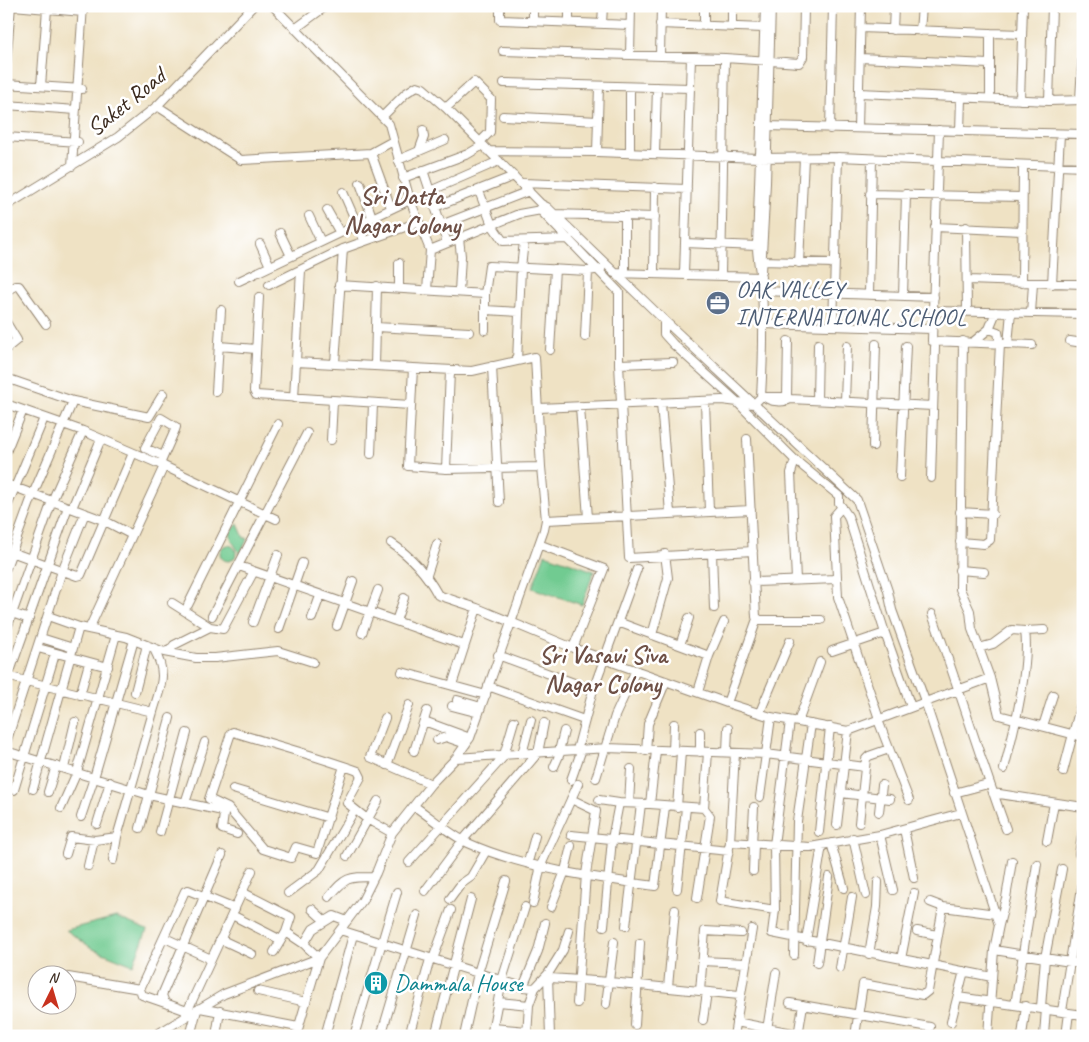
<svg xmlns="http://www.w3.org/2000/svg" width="1089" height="1042" viewBox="0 0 1089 1042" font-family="Caveat,sans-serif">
<rect width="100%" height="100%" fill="#fff"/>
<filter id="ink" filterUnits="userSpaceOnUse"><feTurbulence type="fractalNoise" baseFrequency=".02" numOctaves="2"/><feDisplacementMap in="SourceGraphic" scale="10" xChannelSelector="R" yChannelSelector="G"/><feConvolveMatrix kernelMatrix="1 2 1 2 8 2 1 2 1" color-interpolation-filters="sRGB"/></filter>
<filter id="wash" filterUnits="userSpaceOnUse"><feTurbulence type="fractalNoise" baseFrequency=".0096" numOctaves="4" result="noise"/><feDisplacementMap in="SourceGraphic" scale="20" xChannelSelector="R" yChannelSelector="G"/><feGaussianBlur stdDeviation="1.12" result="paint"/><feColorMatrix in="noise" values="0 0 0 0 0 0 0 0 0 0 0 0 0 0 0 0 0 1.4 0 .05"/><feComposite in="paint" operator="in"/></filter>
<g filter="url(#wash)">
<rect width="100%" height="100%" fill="#efe2c4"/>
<path fill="#71cb91" stroke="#567a58" d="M238,524L244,538H248L240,554L232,541L230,532Z
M220 553a8 8 0 1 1 16 0a8 8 0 1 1-16 0Z
M545,554L594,571L582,605L532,588Z
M116,917L147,930L133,965L93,949L66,930Z"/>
</g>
<g filter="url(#ink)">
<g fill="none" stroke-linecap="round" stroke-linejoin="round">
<g stroke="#958671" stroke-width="10">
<path id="minor" d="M13,6L83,12
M273,6L389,124L410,200L430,250L427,290
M500,6V20L630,25
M533,21V6
M569,23V6
M602,24L603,6
M660,24L764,28
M704,25V6
M732,26V6
M861,28L990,33V98
M295,29L322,9
M893,30L894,6
M920,31L922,6
M990,33L1022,34
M503,51L725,58L799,63L803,57L804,6
M630,55L631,6
M660,56L661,6
M860,58L989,64
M6,64L11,6
M504,83L690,88
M6,84L82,89
M41,86L47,9
M859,93L1049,101L1083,100
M1080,99L1083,49
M1020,100L1023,6
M1049,101L1052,6
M6,105L76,110
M157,106L241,160L371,153L393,141
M503,116L598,121
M382,117L406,93L417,86L423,88L446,108
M767,126L1083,134
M858,128L861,6
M830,129L833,6
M939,130L932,341L1032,345
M960,131L961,98
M6,137L78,142
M483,145L541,204L547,207L664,320L857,500L888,591L892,610L925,701L999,925L994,950L988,1036
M419,151L424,137L423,130
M488,151L597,152L759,158L838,157L1083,167
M597,152L599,86
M371,153L391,208
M630,153V87
M655,154L657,87
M398,160L445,140
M72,166L83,6
M423,170L447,243
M403,178L468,154L483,145L446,108L474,82L491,99L490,132L480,142
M360,183L372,217
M522,183L687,189
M430,191L499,161
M479,191L492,225L503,241L569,239
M343,192L364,240
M870,194L1022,197
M541,204L542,212L619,292V364L629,558L753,551
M6,206L118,137L157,106L253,6
M435,207L514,176
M327,210L340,233
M554,214L655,217
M309,216L321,242
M625,216V273
M441,225L529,191
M935,227L1022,231
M966,227L967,311
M280,233L291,256
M459,238L461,256L459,292
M685,243L757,246
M260,244L270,266
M430,250L519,214L541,210
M763,261L834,263
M799,263L804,158
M761,272L766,183L771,6
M614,273L761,277
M654,273L655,187
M684,274L691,57
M721,275L725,58
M968,280L1083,284
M239,281L410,200
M1022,283L1023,165
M1052,284L1060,134
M269,285L343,249L419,222
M339,285L485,294
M399,288V263
M6,291L15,286H19L46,324
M762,291L934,297
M869,294L872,159
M903,296L906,194
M259,297L254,391L256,395L410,405
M485,310L519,312
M933,311L1083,314
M1031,313L1033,284
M664,320V334L673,344L736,401L795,460L839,496V503L848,516L885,633L911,707
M6,322L17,340L6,349
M762,324L932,329
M833,326L838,157
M376,327L469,332
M485,330V294L489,266L588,271L601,269
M585,337L588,271
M963,341L960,589L970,611L972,629L990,678L999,715L1083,737
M1070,341L1083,343
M973,342L989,329L996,312
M1008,344L1011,312
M219,346L256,349
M550,350L555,269
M517,361L521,268L524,241
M335,363L343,249
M619,364L673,362
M375,366L377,286
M492,366L499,502
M413,368L408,466L446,469L541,467
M6,378L73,401L149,417L163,394
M216,392L221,310
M761,397H787L790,399C784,403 770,402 765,397
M787,397L788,341
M294,398L301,270
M790,399L933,406
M817,400L818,344
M845,401L847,346
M705,402L709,511
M661,403L670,513
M6,404L83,431L164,466L276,519
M580,407L588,518
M539,408L722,400L754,404L761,397C763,362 764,324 762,288C761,273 757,261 757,246L765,6
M747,439L756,617L760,620H821
M331,440L333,401
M873,446L876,344
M6,452L23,410
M371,454L373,404
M795,460L791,473L796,580
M160,464L175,430L176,427L161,418L145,448L163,456
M446,469L450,371
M900,477L906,346
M931,478L935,347
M6,484L103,520L132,535
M842,507L834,516L838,597L879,719
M72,508L101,439
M6,509L44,418
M960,512L993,514
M546,520L751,510
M960,542L984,544L990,540L1000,344L998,332L989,329
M391,543C412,557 426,573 438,595L477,608L573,648L727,703L771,717L848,731L990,678
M541,545L604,569L573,648
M6,550L77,576L81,575L133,453
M712,553L714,608
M239,566L464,645
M6,568L33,494L73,401
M959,570L984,572
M427,575L437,544
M753,582L837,579
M172,603L210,627L223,629L253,573
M188,605L278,424
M6,611L29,619
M932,614C958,685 980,758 1006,829
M48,616L79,627L126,637L164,652L196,658H215L278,651L313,662
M212,616L307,433
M312,618L320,596
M396,621L404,598
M253,622L278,555
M618,622L709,656
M337,626L353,581
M89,629L164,466
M279,629L302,563
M6,631L52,501L83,431
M1025,631L1044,630
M362,633L378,590
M652,635L668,578L665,554
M41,638L73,648
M680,645L689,618
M38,648L108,667
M979,648L993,644L1012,630L1025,631C1030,666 1013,735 1004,769
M832,651L885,633
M164,652L170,650L174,645L210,627
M498,655L593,690
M402,672L486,695
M6,676L153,712L117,837L95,840L71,837L66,854
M6,683L68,507
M452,685L477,608
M488,686L584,720
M135,692L147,645
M698,692L709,656L724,622
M80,695L89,663
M457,700L481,707
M727,703L757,619
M452,706L479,713
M153,712C161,684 168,676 154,649
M760,712L790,641
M385,718L370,757L431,784
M878,720L909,800
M424,721L470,738
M790,721L774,845L775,910L772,933L992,977
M798,722L820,662
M1043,726L1053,695
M437,740L446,737L466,744
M6,743L62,571L85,513
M577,750L593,690L637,569
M6,751L149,795L218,810L224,814L222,829L237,834
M414,751L427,711
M559,751L564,731
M646,751L648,724L666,681
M673,752L674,724
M700,752V732
M727,752L728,728
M735,753L730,842L720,901L775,910
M522,754L531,720
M504,755L514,721
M456,758L607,748L766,754L771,717
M387,765L409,705
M344,766L317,853L296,847L291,858L263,849L228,808L209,799L231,733L233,732C275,745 317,756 358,771L361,777L347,803L367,819L392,833
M554,767L561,751
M64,768L75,722
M1063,772L1082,700
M596,778L615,716L636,670
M571,780L582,749
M33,789L79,627
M233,789L329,818
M14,790L55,654
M48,792L56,766
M841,793L890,799
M954,793L988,784
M993,793L1083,807
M760,797L766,754L865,767
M571,799L596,811L586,874L577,1003
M599,800L619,803
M185,803L205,742
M629,803L631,769
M650,804L704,808
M414,806C432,818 449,834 468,843C523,868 596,878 655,886L665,807
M677,807L681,752
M61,808L77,772L116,635
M879,812L882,785
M81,817L94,778L134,640
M859,823L866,759L869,756L889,749
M97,824L110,782
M837,825L848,731
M140,828L170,718
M904,829L914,878
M160,832L187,733
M819,832L830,727
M571,835L729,851
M880,835L893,890
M853,838L866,895
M1047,841L1054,803
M730,842L810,847L880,835L961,813
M831,843L844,888
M752,844L754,807
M1079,854L1083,829
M347,856L378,801
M113,860L117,837
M409,862L506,754
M528,862L535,836
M88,866L94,840
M753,871L754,844
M677,889L686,808
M425,891L463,840L538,753L544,723
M242,892L291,917L286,932
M288,893L319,870L354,811
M329,897C346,877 347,877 374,877
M697,898L710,816L704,808L708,752
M450,899L461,884L471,877L486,851
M930,902L943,907
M533,903L541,865L578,784
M551,907L565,871L571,846
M312,909L325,921
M232,915L281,940
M999,925L1006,898L1012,861
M604,926L612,839L619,803L650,804L656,751
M626,926L641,804
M340,930L523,987L535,988
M917,931L937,935
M165,938L211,959
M220,939L252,954
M806,941L822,845
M304,944L313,929L334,916L347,921
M994,950L1083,964
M274,952L286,932L304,944L319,958L296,1036
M869,954L877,907L878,882
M794,955L797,821L811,724
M433,959L451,910
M901,959L914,893
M702,961L746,963
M817,963L829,877
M840,968L852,897
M548,976L550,1036
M68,977L140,989
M550,978L610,982L739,995
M523,987L538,951L545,923
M668,987L675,910
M258,991L306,1002
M700,991L705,931L741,933
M958,997L1083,1015
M499,1002L529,1005
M165,1003L142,995L140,989L185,891L188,890L235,909
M790,1003L930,1027
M606,1004L614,942
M1015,1005L1037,864
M1041,1007L1045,958L1062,869
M200,1008L298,1027
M187,1011L165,1003L162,995L222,855
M1062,1011L1083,881
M186,1014L252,871
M703,1020L707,992
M736,1022L808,1036
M951,1022L964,971
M635,1025L640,943
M493,1028L527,1031
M154,1036L224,994L319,958L362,901L376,873L392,833L431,784L456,758L470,738L544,530L546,520L541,467L535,357L472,371L296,362
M190,1036L197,1010
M216,1036L220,1011
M325,1036L353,935
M354,1036L397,892
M381,1036L417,915
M409,1036L430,959
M435,1036L471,899
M464,1036L478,973L506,881
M491,1036L502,980L525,907
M527,1036L529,1005L535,988L548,974L563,950L569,931
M734,1036L752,929
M766,1036L776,973
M798,1036L803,1005
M855,1036L863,984L923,995L928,991L943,907L996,914
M1022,1036L1026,1006
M1044,1036L1046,1008
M1066,1036L1069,1013"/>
</g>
<use href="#minor" stroke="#fff" stroke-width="8"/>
</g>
</g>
<defs>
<g id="office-disc" transform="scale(1.25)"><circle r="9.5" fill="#5c6f8a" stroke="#fff"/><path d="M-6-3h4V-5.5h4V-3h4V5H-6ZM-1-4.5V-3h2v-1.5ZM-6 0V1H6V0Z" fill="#fff"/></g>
<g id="building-disc" transform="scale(1.25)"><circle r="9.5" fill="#0f9aa8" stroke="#fff"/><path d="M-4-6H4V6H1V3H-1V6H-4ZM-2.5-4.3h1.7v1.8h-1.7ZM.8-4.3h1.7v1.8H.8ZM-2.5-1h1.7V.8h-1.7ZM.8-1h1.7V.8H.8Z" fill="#fff"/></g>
</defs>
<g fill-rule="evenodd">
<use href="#office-disc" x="718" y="303"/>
<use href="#building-disc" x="376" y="983"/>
</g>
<g text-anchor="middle" stroke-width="5" stroke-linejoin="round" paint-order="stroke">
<g font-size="24" fill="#3b2a1e" stroke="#fff">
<text transform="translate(126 102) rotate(-39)" y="8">Saket Road</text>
</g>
<g font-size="24" fill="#4e5e75" stroke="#fff" text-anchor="start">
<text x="736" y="297">OAK VALLEY<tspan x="736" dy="28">INTERNATIONAL SCHOOL</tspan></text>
</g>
<g font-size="24" fill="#0d838f" stroke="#fff" text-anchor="start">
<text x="394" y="991">Dammala House</text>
</g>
<g font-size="25" font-weight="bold" fill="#6e5046" stroke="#fff">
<text x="402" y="204">Sri Datta<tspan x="402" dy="29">Nagar Colony</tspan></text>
<text x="603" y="663">Sri Vasavi Siva<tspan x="603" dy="29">Nagar Colony</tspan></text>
</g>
</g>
<rect width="1089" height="1042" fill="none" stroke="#fff" stroke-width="25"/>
<g transform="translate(52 990) rotate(5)"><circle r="24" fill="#ffffff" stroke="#b1aaa5"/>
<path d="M0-4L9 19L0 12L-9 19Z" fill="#c8321e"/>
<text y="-8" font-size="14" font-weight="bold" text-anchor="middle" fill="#3b2a1e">N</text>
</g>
</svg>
